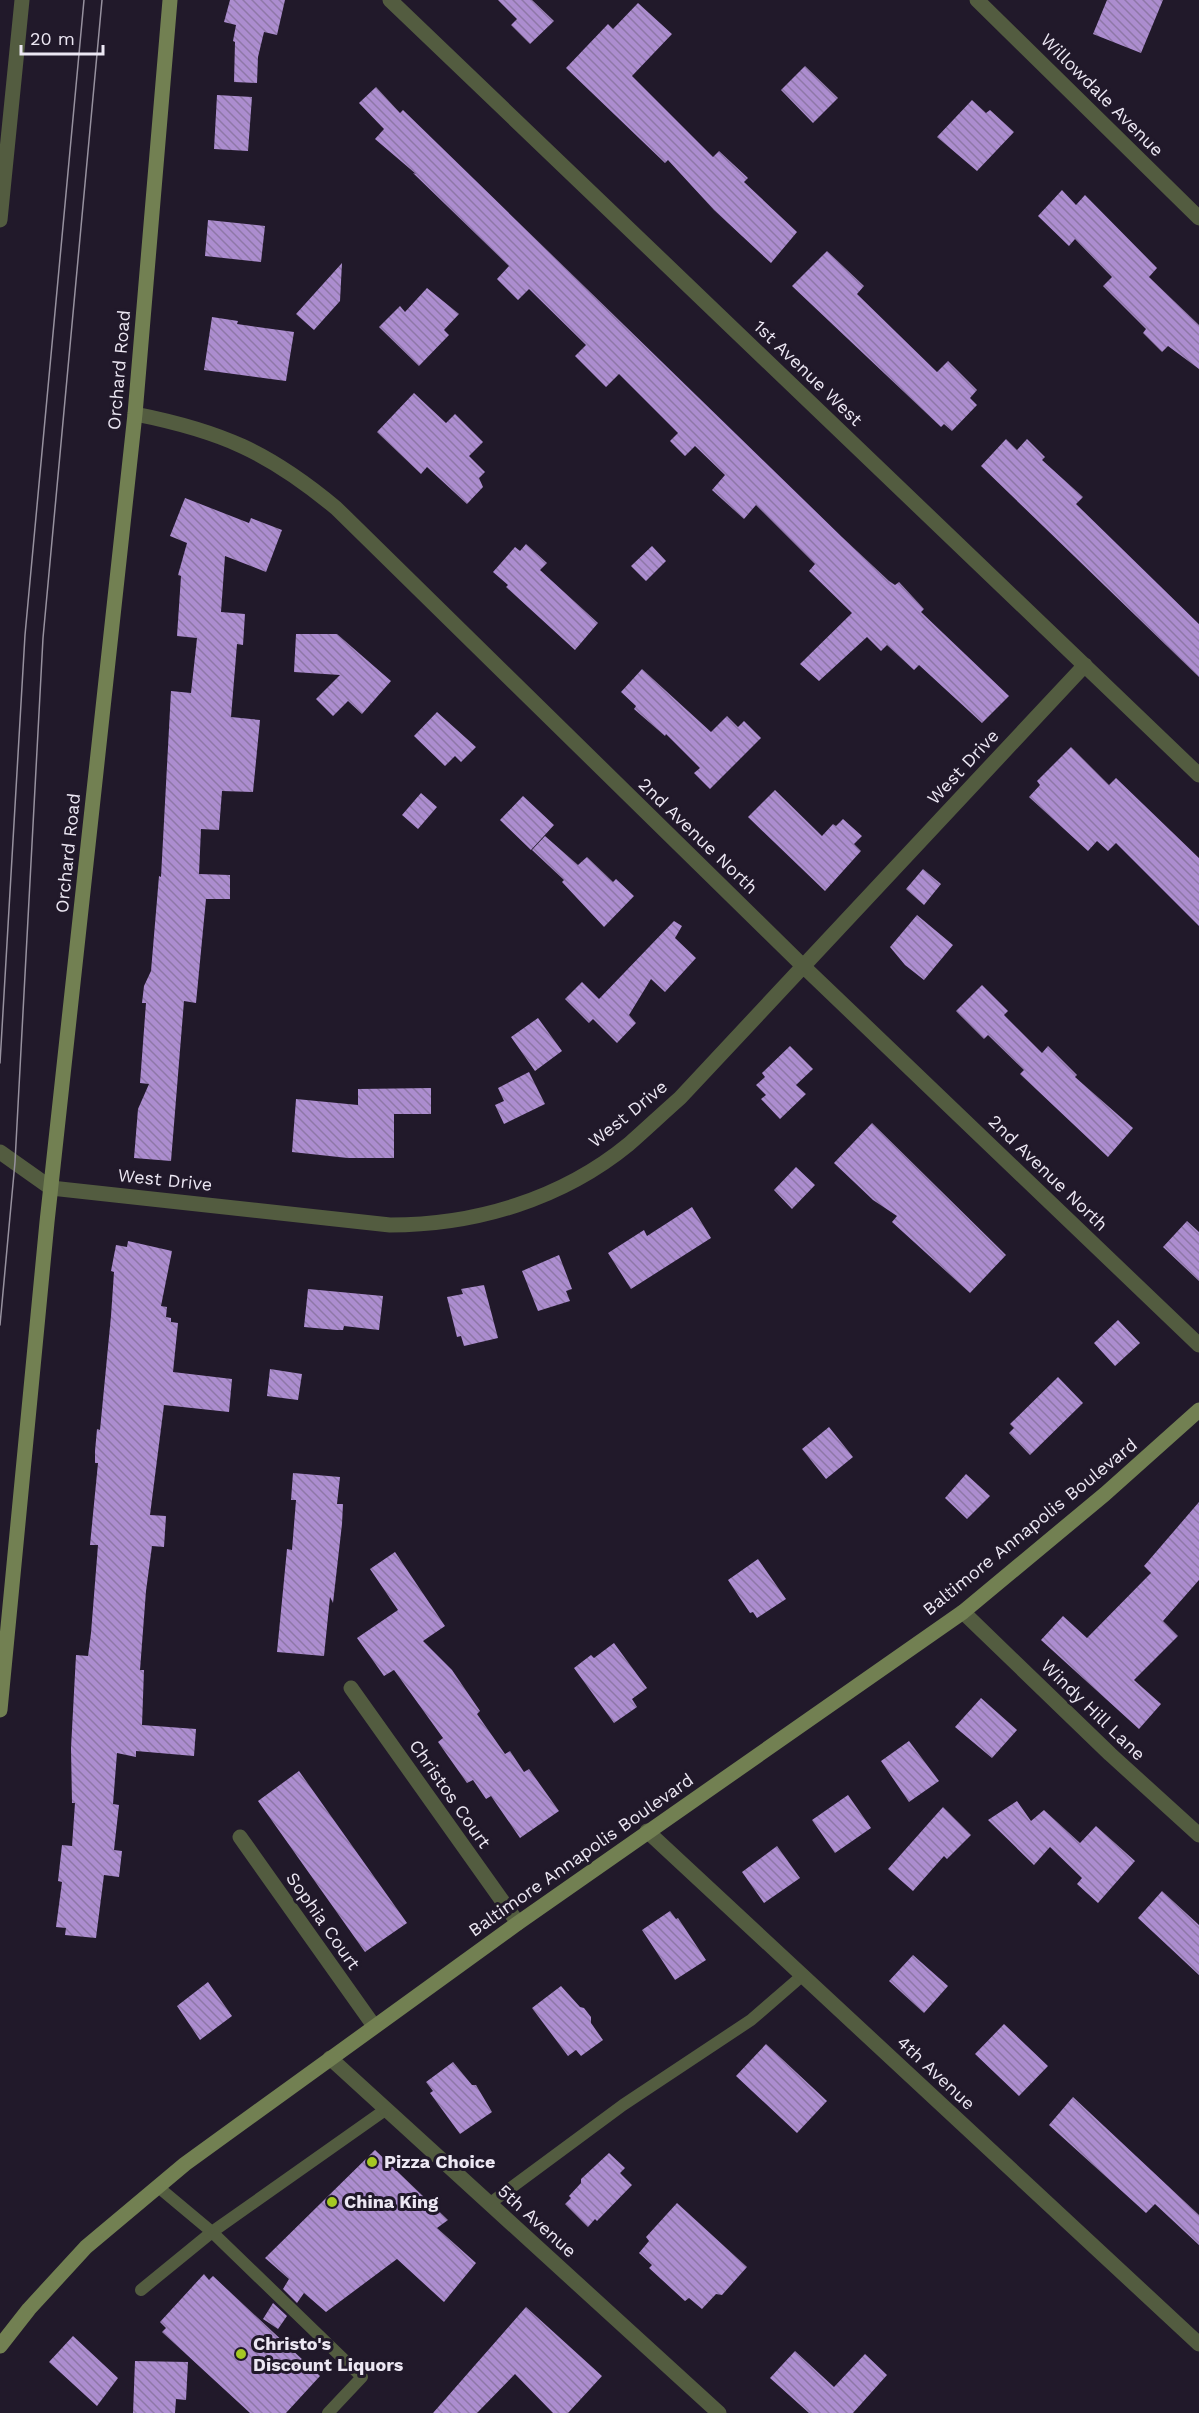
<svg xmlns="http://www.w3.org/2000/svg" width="1199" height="2413" viewBox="0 0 1199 2413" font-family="'Work Sans',sans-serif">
<defs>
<pattern id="building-back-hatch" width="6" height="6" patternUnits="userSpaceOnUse" patternTransform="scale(1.5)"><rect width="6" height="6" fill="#ac8dcf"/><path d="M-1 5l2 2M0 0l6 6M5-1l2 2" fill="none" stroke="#8e77a7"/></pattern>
</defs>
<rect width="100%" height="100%" fill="#21192a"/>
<path fill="url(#building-back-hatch)" d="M230,0H285L277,35L264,32L258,57L257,83L234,82L235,42L233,41L236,25L224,22Z
M498,0H532L554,21L530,44L511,25L517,19Z
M1107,0H1163L1141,53L1093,34Z
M638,3L672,34L632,76L713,157L719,151L748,178L744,182L797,232L771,263L714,210L668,160L665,163L566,68L608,24L613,29Z
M805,66L838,98L813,123L781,90Z
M376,87L400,113L403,110L842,537L889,581L895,585L899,582L924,609L921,612L1009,696L982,723L919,665L914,670L887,645L881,651L867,637L819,681L800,664L852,613L809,571L815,564L756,505L744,519L712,490L725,475L695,446L685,456L670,441L678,433L619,374L606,387L575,356L586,345L529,289L518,300L497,279L509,266L413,173L416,174L375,139L384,129L359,103Z
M217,95L252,97L248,151L214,149Z
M972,100L986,113L990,110L1014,132L977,171L937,137Z
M1062,190L1076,205L1085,195L1157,268L1149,277L1199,325V369L1168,346L1162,352L1143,333L1146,329L1103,286L1112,277L1075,239L1069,246L1038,216Z
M208,220L265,226L261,262L205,256Z
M827,251L864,286L857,294L937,372L948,361L977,390L970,398L977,405L952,431L944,424L941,427L792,286Z
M342,263L340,301L314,330L296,314Z
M427,288L459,314L444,330L449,335L419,366L379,327L400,306L405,312Z
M212,317L238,321L237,324L294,332L286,381L204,370Z
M414,393L446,423L455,414L483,442L469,456L485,472L479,478L483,487L467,504L427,467L421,474L377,432Z
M1006,439L1017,450L1027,439L1045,457L1042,460L1083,497L1076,504L1199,624V677L981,466Z
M185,498L249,523L251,518L282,530L266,572L225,556L221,612L245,614L243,645L237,644L231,717L260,720L253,792L222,791L219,830L201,829L199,874L230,875V899H206L196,1003L184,1001L171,1161L134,1158L138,1109L149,1084L140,1083L146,1003H142L144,986L151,971L159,876L161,877L171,691L191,693L197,638L177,636L181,576L178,575L187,543L170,536Z
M526,544L547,563L540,570L598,623L575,650L506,587L508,585L493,572L515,547L520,551Z
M652,546L666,561L646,581L631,566Z
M296,634H337L391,681L362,714L348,701L333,716L316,699L340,675L294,672Z
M642,669L711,732L727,716L738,727L744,721L761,738L710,789L694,773L700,768L666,734L665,736L634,709L636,706L621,692Z
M437,712L476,747L461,762L455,756L445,766L414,736Z
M1071,747L1109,785L1116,778L1199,858V926L1116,843L1108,851L1097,841L1088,851L1029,797L1040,785L1037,781Z
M775,790L822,836L833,824L836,826L843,819L862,836L854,844L861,851L825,891L748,817Z
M421,793L437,807L418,829L402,815Z
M523,796L554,825L531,850L500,820Z
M545,836L578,865L587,857L613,882L616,879L634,896L604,927L562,882L564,880L532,850Z
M923,869L941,884L924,905L906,889Z
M917,915L953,945L924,980L905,965L890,947Z
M674,921L682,926L675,938L696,958L665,992L651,979L629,1015L636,1023L617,1043L593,1019L589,1023L565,999L582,982L599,999Z
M982,985L1008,1011L1004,1015L1042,1053L1048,1046L1077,1075L1075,1077L1133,1128L1108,1157L1020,1074L1024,1070L988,1035L984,1039L956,1011Z
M538,1018L562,1051L535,1071L511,1037Z
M790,1046L813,1069L796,1085L806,1094L780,1119L761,1099L766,1095L756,1085L765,1077L762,1073Z
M529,1072L545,1104L504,1124L495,1105L504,1101L498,1088Z
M431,1088V1114H394V1158H348L292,1152L296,1099L358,1105V1089Z
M872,1123L1006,1255L970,1293L892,1222L897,1216L873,1200L834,1163Z
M796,1167L815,1185L792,1209L774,1190Z
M692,1207L711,1238L631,1289L608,1253L644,1230L647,1236Z
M1187,1221L1199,1232V1281L1163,1247Z
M128,1241L172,1251L161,1306L167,1307L166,1317L171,1318V1322L178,1323L173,1372L232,1379L229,1412L164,1405L150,1515L166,1516L164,1547L152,1546L146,1591L140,1670H144L142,1725L196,1729L194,1756L136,1751V1757L117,1753L113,1804L119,1805L114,1850L122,1851L119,1877L104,1875L96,1938L65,1935L66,1928L56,1927L62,1882L58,1881L62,1845L72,1846L75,1803H72L71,1748L76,1655L88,1656L91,1633L98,1545H90L98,1463H95V1451L97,1429L100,1430L111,1316L114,1272L111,1271L116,1245L127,1247Z
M559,1255L572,1289L566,1291L570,1301L538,1311L522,1271Z
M484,1285L498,1338L464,1346L461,1336L457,1337L447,1297L463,1294L461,1289Z
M308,1289L383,1296L379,1330L344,1326L343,1330H337L304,1327Z
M1118,1320L1140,1343L1115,1366L1094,1343Z
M270,1369L302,1374L298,1400L267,1396Z
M1058,1377L1083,1403L1030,1455L1009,1433L1014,1428L1010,1424Z
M829,1427L853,1457L826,1479L802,1449Z
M293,1473L340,1477L337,1504H343L342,1524L333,1603L330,1597L324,1656L277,1652L287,1549L292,1550L296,1500H291Z
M966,1474L990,1496L967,1519L945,1498Z
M1199,1502V1580L1163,1621L1178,1636L1134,1680L1161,1704L1139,1729L1041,1640L1063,1616L1087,1638L1151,1573L1144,1566Z
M395,1552L445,1626L423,1641L452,1670L480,1711L477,1714L505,1754L510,1751L524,1772L529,1769L559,1811L520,1838L491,1796L486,1799L473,1780L467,1783L438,1742L443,1738L394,1670L384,1676L357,1638L398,1610L370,1569Z
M758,1559L786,1599L757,1618L753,1612L750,1613L728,1580Z
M614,1643L647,1688L632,1699L637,1707L614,1723L574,1668L591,1655L594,1658Z
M981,1698L1017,1730L992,1758L955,1727Z
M909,1741L939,1781L909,1802L881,1761Z
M299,1771L407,1923L365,1952L258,1801Z
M848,1795L871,1828L835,1853L812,1820Z
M1017,1801L1031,1821L1044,1810L1080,1843L1096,1826L1135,1861L1098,1903L1077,1884L1082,1878L1050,1847L1034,1865L988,1820Z
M943,1807L971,1835L947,1859L944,1856L913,1891L888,1869Z
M777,1846L800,1878L764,1903L742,1872Z
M1162,1891L1199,1925V1975L1138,1918Z
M670,1911L676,1919L678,1918L706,1960L675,1980L642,1930Z
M913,1955L948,1986L924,2013L889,1981Z
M208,1982L232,2016L200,2040L177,2006Z
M561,1986L580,2007L584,2008L591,2017V2023L603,2040L581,2056L576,2050L568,2056L532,2008Z
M1004,2024L1048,2066L1019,2096L975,2054Z
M766,2044L827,2101L797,2133L736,2076Z
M453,2062L472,2085H476L492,2112L460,2134L430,2093L433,2091L426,2082Z
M1073,2097L1199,2215V2245L1155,2204L1146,2213L1049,2125Z
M375,2150L448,2220L437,2228L476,2263L444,2302L397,2259L326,2312L304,2293L297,2303L283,2289L289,2279L265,2258Z
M609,2153L625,2168L620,2173L632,2185L597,2221L595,2219L588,2227L565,2204L571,2198L569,2196L581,2183V2179Z
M677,2203L747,2267L722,2295L716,2294L702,2309L689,2298L685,2301L649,2268L652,2265L639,2253L649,2241L646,2237Z
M204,2274L209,2280L213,2276L320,2376L286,2413H250L162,2332L166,2328L160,2322Z
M273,2303L287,2316L278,2329L263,2319Z
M526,2307L602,2376L568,2413H553L515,2374L477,2413H433Z
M73,2336L118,2378L97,2406L49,2362Z
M795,2351L834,2387L865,2354L887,2375L853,2413H809L770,2378Z
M135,2361L188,2362L186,2400L176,2399L175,2413H133Z"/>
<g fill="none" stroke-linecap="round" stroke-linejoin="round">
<path stroke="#535c40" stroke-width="12" d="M157,2186L212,2232L385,2110
M489,2204L623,2105L751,2020L803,1975
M141,2290L212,2232L362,2377L328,2413"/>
<path stroke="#535c40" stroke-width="15" d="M390,0L1199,775
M977,0L1199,218
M0,220L22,0
M135,414C221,431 269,452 336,508L803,966L1199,1345
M0,1152L51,1188L390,1225C476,1225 562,1199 629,1144C646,1129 663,1113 680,1098L1085,665
M963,1612L1110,1754L1199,1835
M351,1688L518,1923
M647,1831L1199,2344
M240,1837L374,2026
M330,2058L719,2413"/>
<path stroke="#728052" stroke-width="15" d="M0,1710L47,1222L135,414L170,0
M0,2346L29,2309L86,2247L185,2164L518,1923L963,1612L1105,1494L1199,1410"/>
<path stroke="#97919f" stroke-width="1.5" d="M0,1063L25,635L84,0
M0,1325L15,1162L43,638L102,0"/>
</g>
<g fill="#a5c823" stroke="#21192a" stroke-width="2">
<circle cx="372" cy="2162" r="6"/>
<circle cx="332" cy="2202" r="6"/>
<circle cx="241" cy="2354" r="6"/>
</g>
<g text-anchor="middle" stroke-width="6" stroke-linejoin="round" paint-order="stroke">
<g font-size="18" fill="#ece7f3" stroke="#21192a">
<text transform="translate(1102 95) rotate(45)" y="6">Willowdale Avenue</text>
<text transform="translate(119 370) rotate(-85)" y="6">Orchard Road</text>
<text transform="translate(808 373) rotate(44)" y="6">1st Avenue West</text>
<text transform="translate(963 767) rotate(-47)" y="6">West Drive</text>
<text transform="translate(698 836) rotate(44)" y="6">2nd Avenue North</text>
<text transform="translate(68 853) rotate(-84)" y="6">Orchard Road</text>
<text transform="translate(628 1114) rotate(-39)" y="6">West Drive</text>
<text transform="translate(1048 1173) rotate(44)" y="6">2nd Avenue North</text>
<text transform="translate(165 1180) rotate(6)" y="6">West Drive</text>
<text transform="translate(1030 1527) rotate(-39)" y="6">Baltimore Annapolis Boulevard</text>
<text transform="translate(1093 1710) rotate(44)" y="6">Windy Hill Lane</text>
<text transform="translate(450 1794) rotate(55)" y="6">Christos Court</text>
<text transform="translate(581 1855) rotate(-35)" y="6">Baltimore Annapolis Boulevard</text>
<text transform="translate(323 1921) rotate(55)" y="6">Sophia Court</text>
<text transform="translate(936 2073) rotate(43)" y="6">4th Avenue</text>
<text transform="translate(537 2221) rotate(42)" y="6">5th Avenue</text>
</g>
<g font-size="18" font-weight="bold" fill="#ece7f3" stroke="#21192a" text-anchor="start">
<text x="384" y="2168">Pizza Choice</text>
<text x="344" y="2208">China King</text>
<text x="253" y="2350">Christo's<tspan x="253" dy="21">Discount Liquors</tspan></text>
</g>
</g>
<path d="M21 45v9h82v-9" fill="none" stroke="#ece7f3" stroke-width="3"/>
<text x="30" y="45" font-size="18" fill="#ece7f3" stroke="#21192a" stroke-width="4.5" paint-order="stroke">20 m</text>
</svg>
